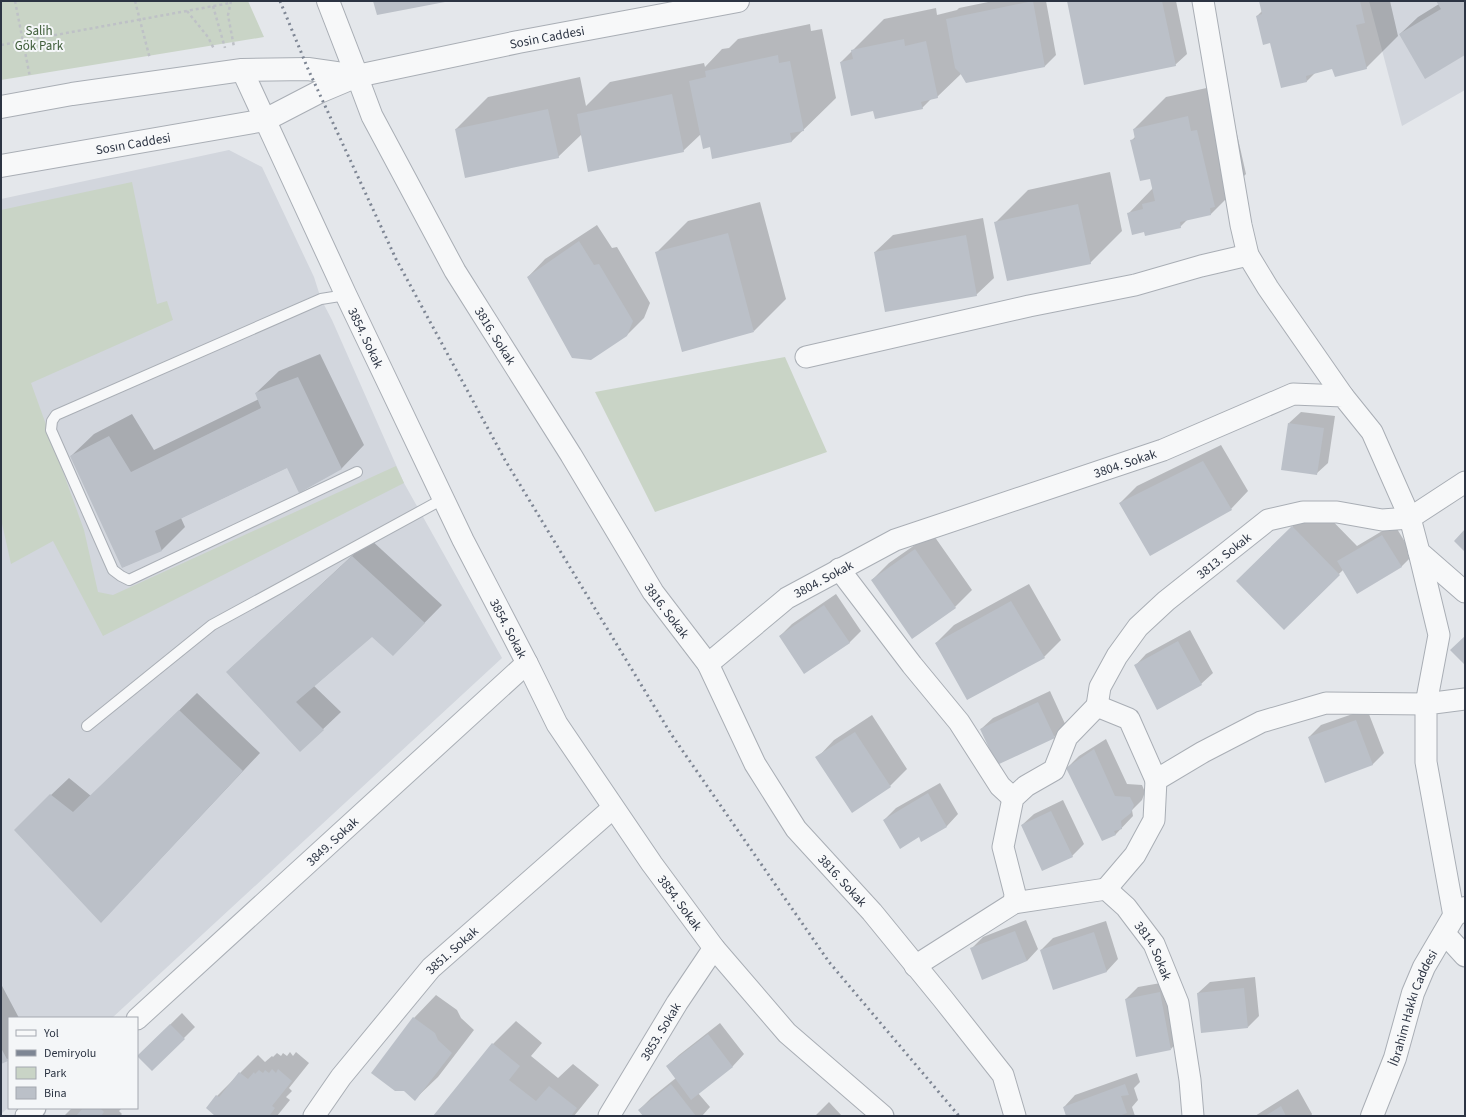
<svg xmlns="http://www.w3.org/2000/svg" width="1466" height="1117" viewBox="0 0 1466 1117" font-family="'Source Sans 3',sans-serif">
<rect width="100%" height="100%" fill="#e4e7eb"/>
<path fill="#d2d6dd" d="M1369,1H1465V90L1402,126Z
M229,150L262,167L314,277L321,299L332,320L404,483L502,658L112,1018H9V1107L1,1114V199Z"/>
<path fill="#c9d4c6" d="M1,1H248L264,37L1,80Z
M132,182L157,304L167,301L173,320L31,383L84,530L98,592L113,595L396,466L404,483L103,636L53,541L11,564L1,519V210Z
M785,357L827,452L655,512L595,392Z"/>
<path fill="#0003" d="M993,1H1046L1056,55L1045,66L962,73L937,97L932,98L922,108L874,110L841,62L884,19L936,8L937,15L957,10L959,8Z
M1068,1H1176L1187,54L1175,65Z
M1260,1H1390L1398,36L1366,68H1333L1315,73L1307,81L1282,87L1271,42L1257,16L1262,11Z
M1437,1H1465V54L1400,34L1418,17L1439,4Z
M810,24L811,31L822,29L836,98L792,141L711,146L701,134L683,151L582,134L558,157L456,129L488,97L580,77L586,106L610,82L704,63L705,67L722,49L729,48L738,39Z
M1220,85L1229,99L1246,174L1242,178L1243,182L1211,214L1188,219L1180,227L1144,231L1128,214L1153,188L1151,178L1131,141L1136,136L1134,129L1166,97Z
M1110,172L1122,231L1090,263L996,222L1028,190Z
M760,202L786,299L754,331L656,253L688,221Z
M983,218L994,278L976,295L875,252L893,235Z
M597,225L612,248L617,247L650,303L644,318L626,336L528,277L545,259Z
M320,354L364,445L342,468L300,492L288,467L181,518L185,527L162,550L123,567L71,456L94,434L132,414L154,450L259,399L256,393L279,371Z
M1301,412L1335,416L1328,463L1316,474L1289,423Z
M1221,445L1248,491L1231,509L1120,503L1137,486Z
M1316,504L1357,546L1394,524L1413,555L1401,567L1343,570L1284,628L1260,558Z
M932,533L972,590L955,607L872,580L889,563Z
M370,539L442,605L393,655L372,636L314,686L341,712L300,751L227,672Z
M1029,584L1061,640L1044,657L936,643L954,625Z
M836,594L861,631L849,643L780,636L792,624Z
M1190,630L1213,673L1201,684L1135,666L1146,654Z
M1050,691L1066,726L1054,737L981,729L993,718Z
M197,693L260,753L101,922L32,813L69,778L91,796Z
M1367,709L1384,753L1372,765L1309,737L1321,725Z
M872,715L907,769L890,786L817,758L834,740Z
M1106,739L1127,784L1142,785L1145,792L1142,800L1132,810L1133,816L1116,834L1103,839L1067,768L1079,756Z
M940,783L958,814L947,826L921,841L920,836L884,820L896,808Z
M1063,800L1084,844L1072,856L1022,825L1034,814Z
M1026,920L1038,949L1027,961L971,949L983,937Z
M1106,921L1118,959L1107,971L1054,988L1041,950L1053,938Z
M1255,977L1259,1016L1248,1027L1198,993L1210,982Z
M1172,981L1182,1037L1171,1049L1126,999L1138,987Z
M1,984L19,1018H9V1058L1,1063Z
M436,995L457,1010L461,1018L474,1030L438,1077L415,1099L414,1018Z
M182,1013L195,1027L152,1070L138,1056Z
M516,1021L542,1043L531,1056L558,1078L573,1064L599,1085L574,1116H435L493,1044Z
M720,1023L744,1054L733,1066L698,1093L710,1107L702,1116H644L639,1110L651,1098L676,1078L667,1066L679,1055Z
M290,1052L293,1056L296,1052L309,1063L289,1088L292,1091L286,1097L290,1100L277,1116H216L217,1096L258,1055L265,1062L272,1056L273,1057L277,1053L281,1056L283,1053L287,1056Z
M1137,1073L1140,1082L1134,1088L1138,1100L1132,1107L1135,1116H1067L1064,1107L1075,1095Z
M1298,1089L1312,1114L1311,1116H1255Z
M829,1102L842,1116H815Z
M72,1108L78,1109L79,1108H122L119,1111L122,1114L120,1116H64Z"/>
<path fill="#bbc0c8" d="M373,1H445V2L377,15Z
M1033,1L1045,67L966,83L960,73L955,68L946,19Z
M1067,1H1162L1176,66L1084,85Z
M1259,1H1360L1365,23L1356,25L1367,69L1335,77L1332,69L1306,76L1307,82L1281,88L1270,43L1263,45L1256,16L1262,14Z
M1436,1H1465V55L1425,79L1399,34L1441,9Z
M904,39L905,46L926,41L938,98L921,102L923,109L875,119L873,111L851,116L840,62L853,59L851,50Z
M778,55L779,63L790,61L804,131L790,133L792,142L712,159L710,147L703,149L689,81L706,77L705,71Z
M672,94L684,152L588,172L577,114Z
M548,109L559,158L465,178L455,129Z
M1188,116L1191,131L1197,130L1215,207L1210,208L1211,215L1180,222L1181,228L1145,236L1144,232L1132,235L1127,213L1143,209L1142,204L1155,201L1150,179L1140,181L1130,140L1135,139L1133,129Z
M1078,204L1091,264L1007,281L994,222Z
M728,233L754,332L682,352L655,252Z
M966,235L977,296L885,312L874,252Z
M579,241L594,265L599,264L633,321L627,336L591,360L572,358L527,277Z
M298,377L342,469L299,493L287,468L155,531L162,551L122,568L70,456L109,436L131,472L261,408L255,393Z
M1288,423L1324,428L1317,475L1281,470Z
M1203,461L1232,510L1150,556L1119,503Z
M1292,526L1340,575L1284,630L1236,581Z
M1465,529V552L1454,541Z
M1382,535L1402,567L1357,594L1337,561Z
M915,549L956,608L912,639L871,580Z
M352,556L425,623L393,656L372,637L296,702L324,730L300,752L226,672Z
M1011,601L1045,658L967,700L935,643Z
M824,605L850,643L804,674L779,636Z
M1465,636V665L1450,650Z
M1178,641L1202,685L1157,710L1134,665Z
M1038,702L1055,738L997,765L980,729Z
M179,710L243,771L101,923L14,830L50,794L73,812Z
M1356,720L1373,765L1325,783L1308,737Z
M855,732L891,787L852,813L815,757Z
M1094,749L1115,796L1130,797L1134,805L1131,813L1121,821L1122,829L1114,831L1116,835L1102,841L1066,768Z
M928,793L947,827L921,842L919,837L900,849L883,820Z
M1051,811L1073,857L1042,871L1021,825Z
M1015,931L1027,961L982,980L970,948Z
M1094,932L1107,972L1053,990L1040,950Z
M1244,988L1248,1028L1201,1033L1197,993Z
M1160,992L1171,1050L1136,1057L1125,999Z
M413,1017L435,1033L438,1040L452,1053L415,1101L404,1091H395L371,1073Z
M170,1024L185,1039L152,1071L137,1056Z
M708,1034L733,1067L691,1100L666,1066Z
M492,1043L520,1066L509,1080L536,1101L549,1086L577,1108L571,1116H433Z
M1,1048L8,1061L1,1064Z
M272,1069L276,1073L278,1069L292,1081L272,1106L275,1108L270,1115L271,1116H215L206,1108L216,1095L219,1097L239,1072L248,1079L254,1072L255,1074L259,1070L263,1073L265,1070L269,1073Z
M671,1084L696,1116H643L638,1110Z
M1125,1084L1129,1095L1121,1096L1127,1113L1119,1116H1066L1063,1107Z
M1281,1106L1286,1116H1265Z
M83,1108H100L104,1112L101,1116H76Z"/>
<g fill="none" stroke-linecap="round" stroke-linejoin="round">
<g stroke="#a9aeb5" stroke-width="12">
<path id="service" d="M346,295L321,299L56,415L52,421L51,430L113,570L121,576L129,580L357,472
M87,726L212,625L443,499"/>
</g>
<g stroke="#a9aeb5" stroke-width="23">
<g id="minor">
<path d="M1203,1L1241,225L1248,255L1268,288L1343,396"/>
<path id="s1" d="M242,70L346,295L463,540L527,663L557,724L652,864L714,948L787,1033L883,1116"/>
<path id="s2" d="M357,76L372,116L455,271L571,455L653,592L708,664L755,764L796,829L872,912L943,999L1003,1075L1015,1116"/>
<path d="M806,357L1029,306L1135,285L1201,266L1248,255"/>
<path d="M839,569L912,665L959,722L1000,786L1013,798"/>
<path id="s3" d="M708,664L787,598L895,540L1163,450L1293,394L1343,396L1372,432L1410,518L1419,552L1465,592"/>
<path id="s4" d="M1097,706L1100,687L1117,656L1138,627L1166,601L1268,520L1303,512H1337L1382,520L1410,518L1465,482"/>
<path d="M1097,706L1129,719L1156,780"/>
<path d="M1106,889L1135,855L1154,820L1156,780L1203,752L1261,722L1326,703L1426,704L1439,635L1419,552"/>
<path id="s5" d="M1014,903L1106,889L1126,907L1154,944L1178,1003L1190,1080L1193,1116"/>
<path d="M1454,916L1426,762V704L1465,699"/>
<path d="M1444,933L1465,956"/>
<path d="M915,966L1014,903L1015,894L1003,847L1013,798L1026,786L1054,770L1067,737L1097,706"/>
<path id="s6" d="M137,1019L527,663"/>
<path d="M26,1116L35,1108"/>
<path id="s7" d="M314,1116L341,1077L431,968L613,808"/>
<path id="s8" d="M609,1116L677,1003L714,948"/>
</g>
</g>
<g stroke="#a9aeb5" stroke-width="24">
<g id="tertiary">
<path d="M328,1L357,76"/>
<path d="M1,107L72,94L242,70L308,69L357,76"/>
<path id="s9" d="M1,166L265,120L319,92L357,76L518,42L738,1"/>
<path id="s10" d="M1372,1116L1395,1058L1413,993L1424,967L1454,916L1465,908"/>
</g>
</g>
<path stroke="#bec1c6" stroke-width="2.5" stroke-dasharray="3 3" stroke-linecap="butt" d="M15,1L30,77
M135,1L150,59
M231,1L228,15L234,47
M213,6L225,48
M187,11L208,37L214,49
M1,45L230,3"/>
<use href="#service" stroke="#f7f8f9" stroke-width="10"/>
<use href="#minor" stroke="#f7f8f9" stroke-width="21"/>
<use href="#tertiary" stroke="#f7f8f9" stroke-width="22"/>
<path stroke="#7e8694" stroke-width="3" stroke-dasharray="2 4" stroke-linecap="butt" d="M280,1L308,69L396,259L505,460L671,734L829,962L959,1116"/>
</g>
<g text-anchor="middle" stroke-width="4" stroke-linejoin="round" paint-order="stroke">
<g font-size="13" fill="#405e3a" stroke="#f4f6f8">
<text x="39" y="35">Salih<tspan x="39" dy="15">Gök Park</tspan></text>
</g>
<g font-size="13" fill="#2c3443" stroke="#f4f6f8">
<text dy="5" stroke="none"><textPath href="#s9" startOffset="564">Sosin Caddesi</textPath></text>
<text dy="5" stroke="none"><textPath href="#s9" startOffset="134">Sosın Caddesi</textPath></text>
<text dy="5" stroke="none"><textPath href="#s2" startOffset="295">3816. Sokak</textPath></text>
<text dy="5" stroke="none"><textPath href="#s1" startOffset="295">3854. Sokak</textPath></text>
<text dy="5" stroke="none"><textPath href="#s3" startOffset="468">3804. Sokak</textPath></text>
<text dy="5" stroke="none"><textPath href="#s4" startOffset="202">3813. Sokak</textPath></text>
<text dy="5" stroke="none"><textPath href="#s3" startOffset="144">3804. Sokak</textPath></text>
<text dy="5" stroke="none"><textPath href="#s2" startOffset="619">3816. Sokak</textPath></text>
<text dy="5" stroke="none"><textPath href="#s1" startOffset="619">3854. Sokak</textPath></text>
<text dy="5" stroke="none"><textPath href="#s6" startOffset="264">3849. Sokak</textPath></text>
<text dy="5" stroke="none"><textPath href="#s2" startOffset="943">3816. Sokak</textPath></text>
<text dy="5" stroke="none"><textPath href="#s1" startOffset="943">3854. Sokak</textPath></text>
<text dy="5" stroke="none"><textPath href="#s7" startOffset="216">3851. Sokak</textPath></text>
<text dy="5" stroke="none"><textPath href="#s5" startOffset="172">3814. Sokak</textPath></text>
<text dy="5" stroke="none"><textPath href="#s10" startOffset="116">İbrahim Hakkı Caddesi</textPath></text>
<text dy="5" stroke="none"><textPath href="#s8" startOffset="99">3853. Sokak</textPath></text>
</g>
</g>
<rect width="1466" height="1117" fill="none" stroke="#2c3443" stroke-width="4"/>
<rect x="8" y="1017" width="130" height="92" fill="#f4f6f8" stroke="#a4a8b0"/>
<rect x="16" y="1030" width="20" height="6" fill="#f7f8f9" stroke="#a4a8b0"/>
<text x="44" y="1037" font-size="12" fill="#2c3443">Yol</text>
<rect x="16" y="1050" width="20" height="6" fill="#7e8694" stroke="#a4a8b0"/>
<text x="44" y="1057" font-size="12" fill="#2c3443">Demiryolu</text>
<rect x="16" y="1067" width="20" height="12" fill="#c9d4c6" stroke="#a4a8b0"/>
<text x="44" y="1077" font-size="12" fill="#2c3443">Park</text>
<rect x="16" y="1087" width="20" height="12" fill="#bbc0c8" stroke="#a4a8b0"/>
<text x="44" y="1097" font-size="12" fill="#2c3443">Bina</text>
</svg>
